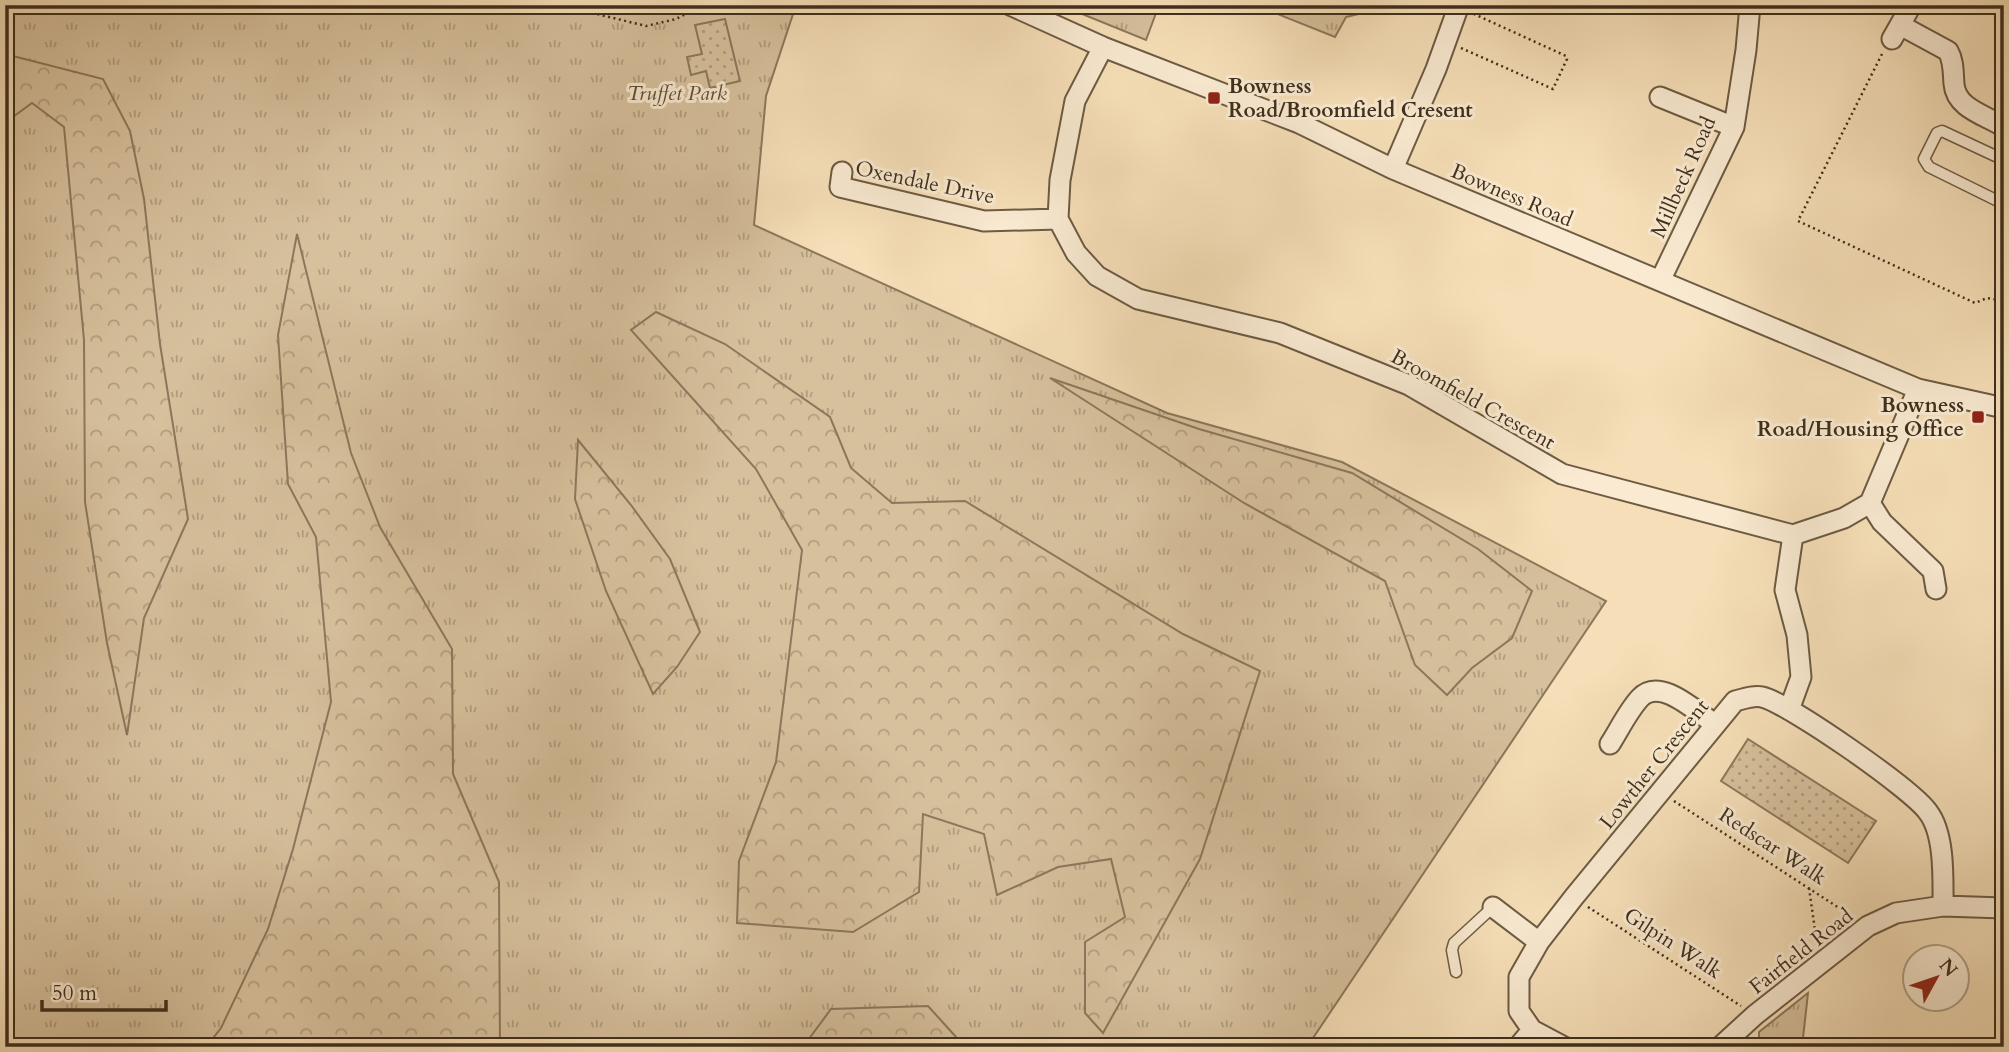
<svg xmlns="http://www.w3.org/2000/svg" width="2009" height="1052" viewBox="0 0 2009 1052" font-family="Cardo,serif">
<defs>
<pattern id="grass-tufts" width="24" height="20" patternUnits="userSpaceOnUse" patternTransform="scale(1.75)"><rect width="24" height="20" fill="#d7c19d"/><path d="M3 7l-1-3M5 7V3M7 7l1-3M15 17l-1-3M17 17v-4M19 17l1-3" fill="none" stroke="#b09d7f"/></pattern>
<pattern id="forest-crowns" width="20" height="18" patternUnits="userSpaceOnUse" patternTransform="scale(1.75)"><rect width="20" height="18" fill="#d7c19d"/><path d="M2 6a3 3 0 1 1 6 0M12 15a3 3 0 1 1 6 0" fill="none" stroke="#b09d7f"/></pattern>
<pattern id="garden-dots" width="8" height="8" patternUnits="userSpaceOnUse" patternTransform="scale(1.75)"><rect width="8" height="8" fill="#d7c19d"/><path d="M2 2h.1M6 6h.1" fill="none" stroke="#b09d7f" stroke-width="1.8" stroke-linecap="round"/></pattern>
</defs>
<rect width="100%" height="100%" fill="#f6dfb8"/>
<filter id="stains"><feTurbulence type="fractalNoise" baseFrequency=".00286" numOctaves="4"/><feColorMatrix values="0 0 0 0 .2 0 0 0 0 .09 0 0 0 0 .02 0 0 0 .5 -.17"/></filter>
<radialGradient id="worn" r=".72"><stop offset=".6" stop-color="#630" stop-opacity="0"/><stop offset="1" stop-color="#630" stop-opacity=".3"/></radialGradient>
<path fill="url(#grass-tufts)" stroke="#8b785c" stroke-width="2" d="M5,5H796L766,96L754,225L1167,413L1342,462L1606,601L1307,1047H5Z
M1060,5H1159L1146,40Z
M1255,5H1380V9L1346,17L1335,37Z
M1808,993L1802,1047H1763L1759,1041V1032Z"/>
<path fill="url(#forest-crowns)" stroke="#8b785c" stroke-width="2" d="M5,54L103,79L130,131L144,199L160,344L188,519L144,618L127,735L107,643L85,502L84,340L64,127L32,103L6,122L5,131Z
M297,234L351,453L380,527L452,649L453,774L499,882L500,1047H441L431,1039L427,1047H206L221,1028L268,929L293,849L331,702L316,537L288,484L278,335Z
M656,312L725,344L830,417L851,468L892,503L965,501L1183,634L1260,671L1200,859L1103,1033L1085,1013V942L1125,917L1111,859L1058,867L997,895L984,834L923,814L919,892L853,932L737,923L739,861L776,762L802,550L756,469L631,330Z
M1050,378L1199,429L1352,473L1478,549L1532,591L1512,638L1472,668L1447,695L1415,665L1385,581L1244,503Z
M578,440L631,505L670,559L700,632L677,667L653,694L606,591L575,499Z
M928,1006L956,1037V1047H803L831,1009Z"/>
<path fill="url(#garden-dots)" stroke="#8b785c" stroke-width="2" d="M725,19L740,81L710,88L706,71L691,75L687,57L702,54L695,25Z
M1748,739L1876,821L1848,863L1721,781Z"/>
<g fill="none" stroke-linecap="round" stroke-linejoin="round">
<g stroke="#6d5b43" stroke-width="13">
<path id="service" d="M2004,160L1942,131L1937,133L1924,159L1929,167L2004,204
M1456,972L1452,950L1454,943L1493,907"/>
</g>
<g stroke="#6d5b43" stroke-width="23">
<path id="minor" d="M1010,5L1103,47L1299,123L1393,169L1918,389L2004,408
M1900,25L1948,51C1954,61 1953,73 1954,84C1956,109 1986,115 2004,127
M1892,39L1909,9
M1103,47L1075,101L1060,180L1058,219L1076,253L1097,276L1138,299L1280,333L1409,385L1562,474L1793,535L1844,518L1870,503L1918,389
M1660,97L1734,127
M1393,169L1436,69L1459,5
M842,172L840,187L984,221L1058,219
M1660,281L1734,127L1746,50L1750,5
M1870,503L1882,522L1933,571L1936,589
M1789,710L1801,677L1797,635L1785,590L1793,535
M1610,744C1619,730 1628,711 1640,698C1660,676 1696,712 1715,724
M1493,907L1539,942
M1518,1047L1532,1030
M1564,1047L1532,1030L1519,1011V977L1539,942L1574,897L1735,701C1743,699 1754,695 1762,697C1788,703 1912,789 1928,812C1945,834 1943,879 1943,906
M1720,1047L1755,1015L1868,926L1896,913L1943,906L2004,908"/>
</g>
<path stroke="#3f2f1c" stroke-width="2.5" stroke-dasharray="2 3.5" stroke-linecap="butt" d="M365,5L374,8L410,5
M560,5L646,26L676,19L703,5
M1461,48L1553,89L1567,59L1566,56L1474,14
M1882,54L1798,221L1975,303L1987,298L2004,301
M1674,801L1853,917
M1809,888L1817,944
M1588,907L1741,1006
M5,990L13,988"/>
<use href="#service" stroke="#f9ead1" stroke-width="10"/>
<use href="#minor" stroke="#f9ead1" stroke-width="19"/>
</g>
<g fill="#8f2418" stroke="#f9ead1" stroke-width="2.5">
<rect x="1207" y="91" width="14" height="14" rx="3.5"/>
<rect x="1971" y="410" width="14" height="14" rx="3.5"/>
</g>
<g text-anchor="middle" stroke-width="6" stroke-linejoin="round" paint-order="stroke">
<g font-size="21" font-weight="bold" fill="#3f2f1c" stroke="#f9ead1" text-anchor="start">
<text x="1228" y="93">Bowness<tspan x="1228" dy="24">Road/Broomfield Cresent</tspan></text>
<text x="1964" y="412" text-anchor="end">Bowness<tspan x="1964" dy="24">Road/Housing Office</tspan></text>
</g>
<g font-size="21" font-style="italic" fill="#5d4c36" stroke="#f9ead1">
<text x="677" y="100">Truffet Park</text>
</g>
<g font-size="21" fill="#3f2f1c" stroke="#f9ead1">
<text transform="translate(1683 177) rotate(-66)" y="7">Millbeck Road</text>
<text transform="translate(925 182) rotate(12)" y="7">Oxendale Drive</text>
<text transform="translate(1512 195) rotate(23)" y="7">Bowness Road</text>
<text transform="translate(1473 399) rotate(29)" y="7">Broomfield Crescent</text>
<text transform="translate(1654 764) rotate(-51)" y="7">Lowther Crescent</text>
<text transform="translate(1773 846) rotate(33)" y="7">Redscar Walk</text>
<text transform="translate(1673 943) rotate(33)" y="7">Gilpin Walk</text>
<text transform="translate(1801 951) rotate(-38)" y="7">Fairfield Road</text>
</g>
</g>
<rect width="2009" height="1052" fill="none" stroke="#f6dfb8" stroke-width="28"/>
<rect x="7" y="7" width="1995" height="1038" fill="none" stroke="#3f2f1c" stroke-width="3.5"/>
<rect x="14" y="14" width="1981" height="1024" fill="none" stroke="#3f2f1c" stroke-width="2"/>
<g transform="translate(1936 978) rotate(50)"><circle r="33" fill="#f9ead1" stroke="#af9f89" stroke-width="2"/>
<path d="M0-5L12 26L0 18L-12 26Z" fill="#8f2418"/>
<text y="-10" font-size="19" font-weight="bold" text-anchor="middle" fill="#3f2f1c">N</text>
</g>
<path d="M42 1000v10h124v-10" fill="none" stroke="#3f2f1c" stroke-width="3.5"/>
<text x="52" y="1000" font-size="21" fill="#3f2f1c" stroke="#f9ead1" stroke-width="5" paint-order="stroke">50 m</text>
<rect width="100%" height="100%" filter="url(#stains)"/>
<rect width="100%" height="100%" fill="url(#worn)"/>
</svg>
